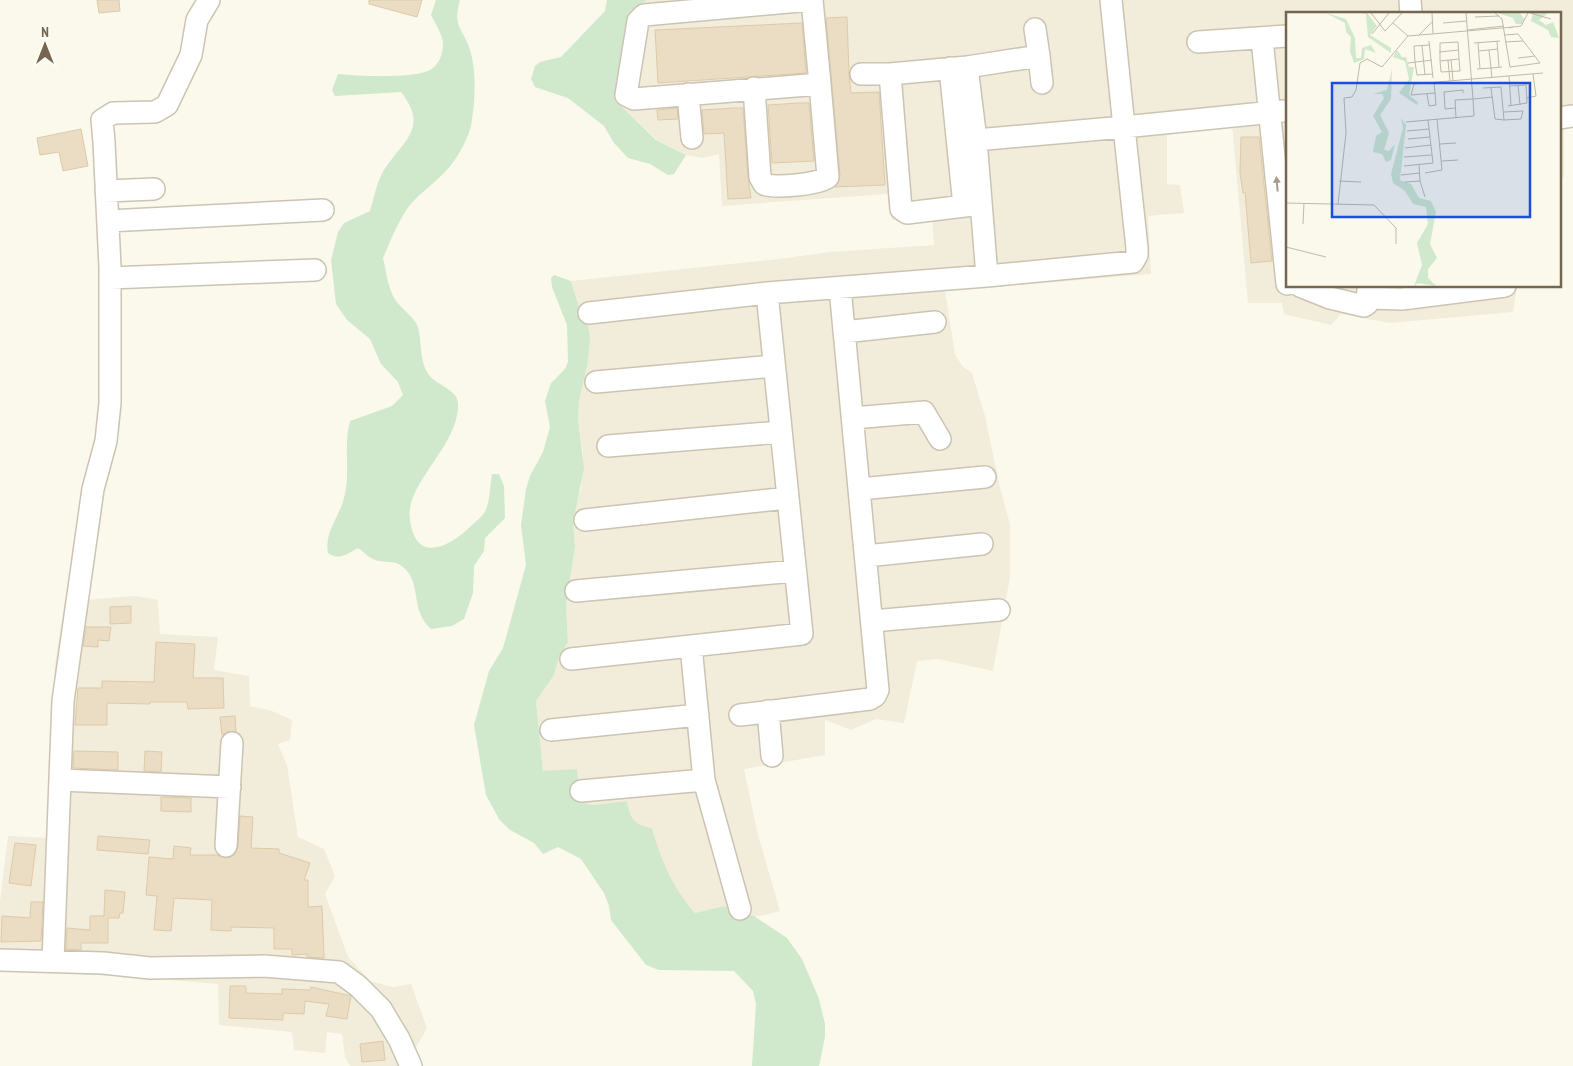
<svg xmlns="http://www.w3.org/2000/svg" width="1573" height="1066" viewBox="0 0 1573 1066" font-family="'PT Sans Narrow',sans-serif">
<rect width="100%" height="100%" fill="#fbf9ec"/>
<path fill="#f2ecdb" d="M647,0H1573V127L1564,128V177L1559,179V14H1287V286H1517L1513,312L1389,323L1341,314L1331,325L1284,314L1282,303H1248L1232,125L1167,132V184L1180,185L1184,213L1148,216L1151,274L945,291L955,354L962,366L972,373L985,416L1000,488L1010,524V577L993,671L938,659L917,661L904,723L876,719L851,730L825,720V755L744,769L757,831L780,911L765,915L754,916L739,913L725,906L695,913L679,895L661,860L652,828L638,826L633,821L629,815L627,801L592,805L580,802L543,772L536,701L554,675L559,657L568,642L566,605L575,547L573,522L575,502L581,489L583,454L578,419L579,401L587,367L580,310L571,281L779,259L830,252L934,245L932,218L892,220L887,194L722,206L719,154L702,158L686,155L657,140L616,101L623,50L637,6Z
M136,596L158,600L160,634L218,637L214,670L249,676L250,706L272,711L292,720L290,740L278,744L287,765L298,837L324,849L335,876L325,894L348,957L370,981L393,987L411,984L427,1028L415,1049L423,1066H350L345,1057L342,1034L327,1032L325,1053L294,1050L292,1032L219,1025L218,984L136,977L0,970V902L8,836L47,838L55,665L65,598L83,600Z"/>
<path fill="#d0e8cb" d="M436,0H460C452,28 463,27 470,50C477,73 475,102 471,126C467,142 454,164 442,175C430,187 416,196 407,209C397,224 390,242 383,258C386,270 388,290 396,301C402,309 415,318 418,327C422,342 419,361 429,375C436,385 457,389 458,403C460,446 404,483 410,520C416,565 450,547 472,525C475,522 482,517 485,512C490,502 490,486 492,474H499L504,486L505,518L485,538L484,551L474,566L473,593L464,619L452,626L431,629C409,609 423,584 403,567C394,559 383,564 373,559C368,557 363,551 358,548C347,554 339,561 328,553C324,532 339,518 344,498C351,472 343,446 350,421L392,406L403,395L398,382L381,364L370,339L347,320L336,304L331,260L338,232L344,223L370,211C374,198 377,181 384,170C404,140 429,128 401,92L335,96L332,90L338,74C357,76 413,79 430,70C439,65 443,54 443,44C443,35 435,23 431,15Z
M607,0H647L637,6L623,50L616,101L656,140L686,155L674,174L668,175L650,164L628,158L614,143L604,126L568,98L535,87L531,79L535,66L540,62L561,57L605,11Z
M554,275L571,281L580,310L588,325L590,338L587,367L579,401L578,419L584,468L573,522L575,547L566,605L568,642L559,657L554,675L536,701L543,771L577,769L580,802L592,805L627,801C630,819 634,825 652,828C661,860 672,887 695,913L725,906L739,913L754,916L787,938L802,959L819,999L825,1024V1037L819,1066H752L756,1004L753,991L734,971L659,970L646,965L611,920L609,906L604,893L581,859L558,847L543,854L534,843L510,830L499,819L486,795L474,725L489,671L503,648L526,565L521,525L526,489L530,476L543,452L550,427L545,401L551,383L565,369L568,362L567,325L552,287L551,278Z"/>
<path fill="#ebddc4" stroke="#decaa8" d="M97,0H119L120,11L99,13Z
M369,0H422L417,17L369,4Z
M847,17L849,74L851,93L879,92L885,185L835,187L840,176L826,18Z
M802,23L806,73L658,83L655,30Z
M799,103H809L814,161L772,163L768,105Z
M677,108L678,119L658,120L657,110Z
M734,108H743L748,178L751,198L728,199L724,133L704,134L702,110Z
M81,129L88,166L63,171L59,152L40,155L37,138Z
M1241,137H1259L1272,261L1251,263L1245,192L1243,193L1240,173Z
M131,606V623L110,624V607Z
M86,627H111L109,641L98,640V647L83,646Z
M156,642L195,644L193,678H223L224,708L188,709L187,702H150V704L107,703V725H75L78,688H102V681L154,682Z
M235,716L236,732H227L222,735L220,717Z
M74,751L118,752V770L73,768Z
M145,751L162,752L161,772L144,771Z
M161,797L191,798V812L161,811Z
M240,816L253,817L251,848L279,849V853L310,863L304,880H308V907L322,906L324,958L307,957V954L292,955V949H274V928L231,927V931L211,930L212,900L174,898L171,931L154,930L157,896L146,895L149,857L173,859L174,846L191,848L190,855H217L225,858L231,857L238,847Z
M98,836L150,840L148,854L97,850Z
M15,843L36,845L31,886L9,883Z
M105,890L125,892L123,913H120L119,918H108V943H81V950L66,949L67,928L90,930V916H104Z
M31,902H43L41,941L1,942L2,916L30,918Z
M230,986H246V993L282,994V989L310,990L311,987L351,996L347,1019L326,1016L329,1004L305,1001L304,1014L283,1013V1020L229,1018Z
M383,1041L385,1060L362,1062L360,1044Z"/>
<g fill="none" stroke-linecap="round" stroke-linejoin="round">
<g stroke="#ccc4b2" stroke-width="24">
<path id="minor" d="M811,0L644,15L638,21L626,95L634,99L820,84L812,0
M1410,0L1411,14
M1035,29L1039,56
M1262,39L1287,284
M1198,42L1287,36
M950,68L964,206
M861,74H890
M754,88L760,177L764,184C772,189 821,184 828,177L820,84
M688,94L692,138
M1559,118L1573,116
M963,141L976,140L967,67
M106,191L154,189
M981,204L907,213L901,209L890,74L967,67L1039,56L1042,83
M108,221L323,210
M987,276L976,140L1124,127L1111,0
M110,278L315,270
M1300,286L1330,298L1364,306L1367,304L1368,289
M1369,298L1402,299L1505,286
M589,313L767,293
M844,332L935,322
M596,382L774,366
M853,418L924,412L940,439
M608,446L781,432
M860,489L985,477
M585,520L787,498
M866,556L982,544
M576,591L795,571
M872,621L999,610
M571,659L802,634L767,293L987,276L1133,262L1137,255V248L1124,127L1283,111
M768,711L772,756
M740,715L870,699L875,696L878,690L840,288
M551,730L698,715
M60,780L230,787
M704,780L740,909
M581,791L704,780L691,646
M226,846L232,743
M0,960L103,963L150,968L264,966L339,972L358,986L381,1009L399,1039L411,1066
M53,961L63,701L93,489L106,441L110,403V267L104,142L102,120L113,113L155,112L167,105L191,55L197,20L209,0"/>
</g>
<use href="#minor" stroke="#fff" stroke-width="21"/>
</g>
<defs><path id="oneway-solid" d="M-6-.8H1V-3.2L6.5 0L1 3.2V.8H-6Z" transform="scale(1.25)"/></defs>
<use fill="#a59c8e" href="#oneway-solid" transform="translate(1277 184) rotate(-95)"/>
<g transform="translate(1286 12)">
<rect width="275" height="275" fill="#fbf9ec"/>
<path d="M40,1L60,7L69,26L70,46H75L76,36L85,33L90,41L79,37L78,47L68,51L64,39L65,25L60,20L59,11ZM75,1H81L91,14L84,23L105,36V41L82,25L80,2ZM212,1H234L238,7L236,12H230L227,6ZM247,1H262L253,8L260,13L267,10L273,26L265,25L262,18L245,9ZM111,38L116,45H120L123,55H128L123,83L132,90L131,93L113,81L123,67L119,49L107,45ZM106,57L105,87L94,103L103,121L98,138L103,139L109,132L105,148L100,150L96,142L87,140L90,124L96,120L87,104L98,86L96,82H87L101,78ZM115,106L120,113L114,168L125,172L133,186L145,189L150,200L144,232L151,246L142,257V266L150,274L132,271L128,274L136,253L131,231L142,212L140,195L127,192L119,179L107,171L105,162L117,116Z" fill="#d0e8cb"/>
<path fill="none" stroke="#c1baa9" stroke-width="1" d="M85,1L99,19L116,1M146,1L147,22M209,1L216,7L224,55M244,1L265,7M189,5L213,4M107,11L122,24M157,11L181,9M227,15L235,14L242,1M181,18L218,14M86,22L103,1M133,23L146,10M218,23L232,22L254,51L224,55M143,29L147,66M211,29L213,55M219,30L237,29M188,31L214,29M192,31L194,57M144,33L128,34L129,50L131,63L147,62M136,34L139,63M193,39L212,37M153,40L173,38M232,46L249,44M173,47L174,59L155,60L154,49ZM162,48L164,69M165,48L167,69M154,49V31L172,30L173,47M122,51L146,48M191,57L205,56L203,38M223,64L225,94M206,66L205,56L216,55M148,71L149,81L125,83L128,72L257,61M232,73L234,93M197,76L215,75L218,108L209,107M205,76L209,107M141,82L143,94L150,93L149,81M241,86L250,84L247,62M222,94L241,91L240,73L224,74M169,96L159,97L158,80L177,78V81M218,100L237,99L235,107L218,108M170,106L169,88L187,87L180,1M120,110L142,108M121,119L143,117M122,127L144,125M154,132L170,131M119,136L145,133M118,145L146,143M156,149L172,148M118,154L147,151L142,108L188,104L187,87L207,85M139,161L156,158L151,107M115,163L134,161M53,169L75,170M134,169L139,185M119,170L134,169L133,152M0,191L88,193L110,216V232M52,192L60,121L58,86L66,85L70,78L74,51L81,47L96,55L122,24L227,15L223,16M17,212L18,191M0,235L40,245"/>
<path fill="#1d4ed8" fill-opacity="0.15" stroke="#1d4ed8" stroke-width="2.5" d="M46,71H244V205H46Z"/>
<rect width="275" height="275" fill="none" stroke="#746651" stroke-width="2.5"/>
</g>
<g transform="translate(45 45)" stroke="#fdfcf2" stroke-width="4" paint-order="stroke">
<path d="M0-4L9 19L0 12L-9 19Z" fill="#746651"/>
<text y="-8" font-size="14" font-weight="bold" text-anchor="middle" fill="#746651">N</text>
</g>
</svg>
